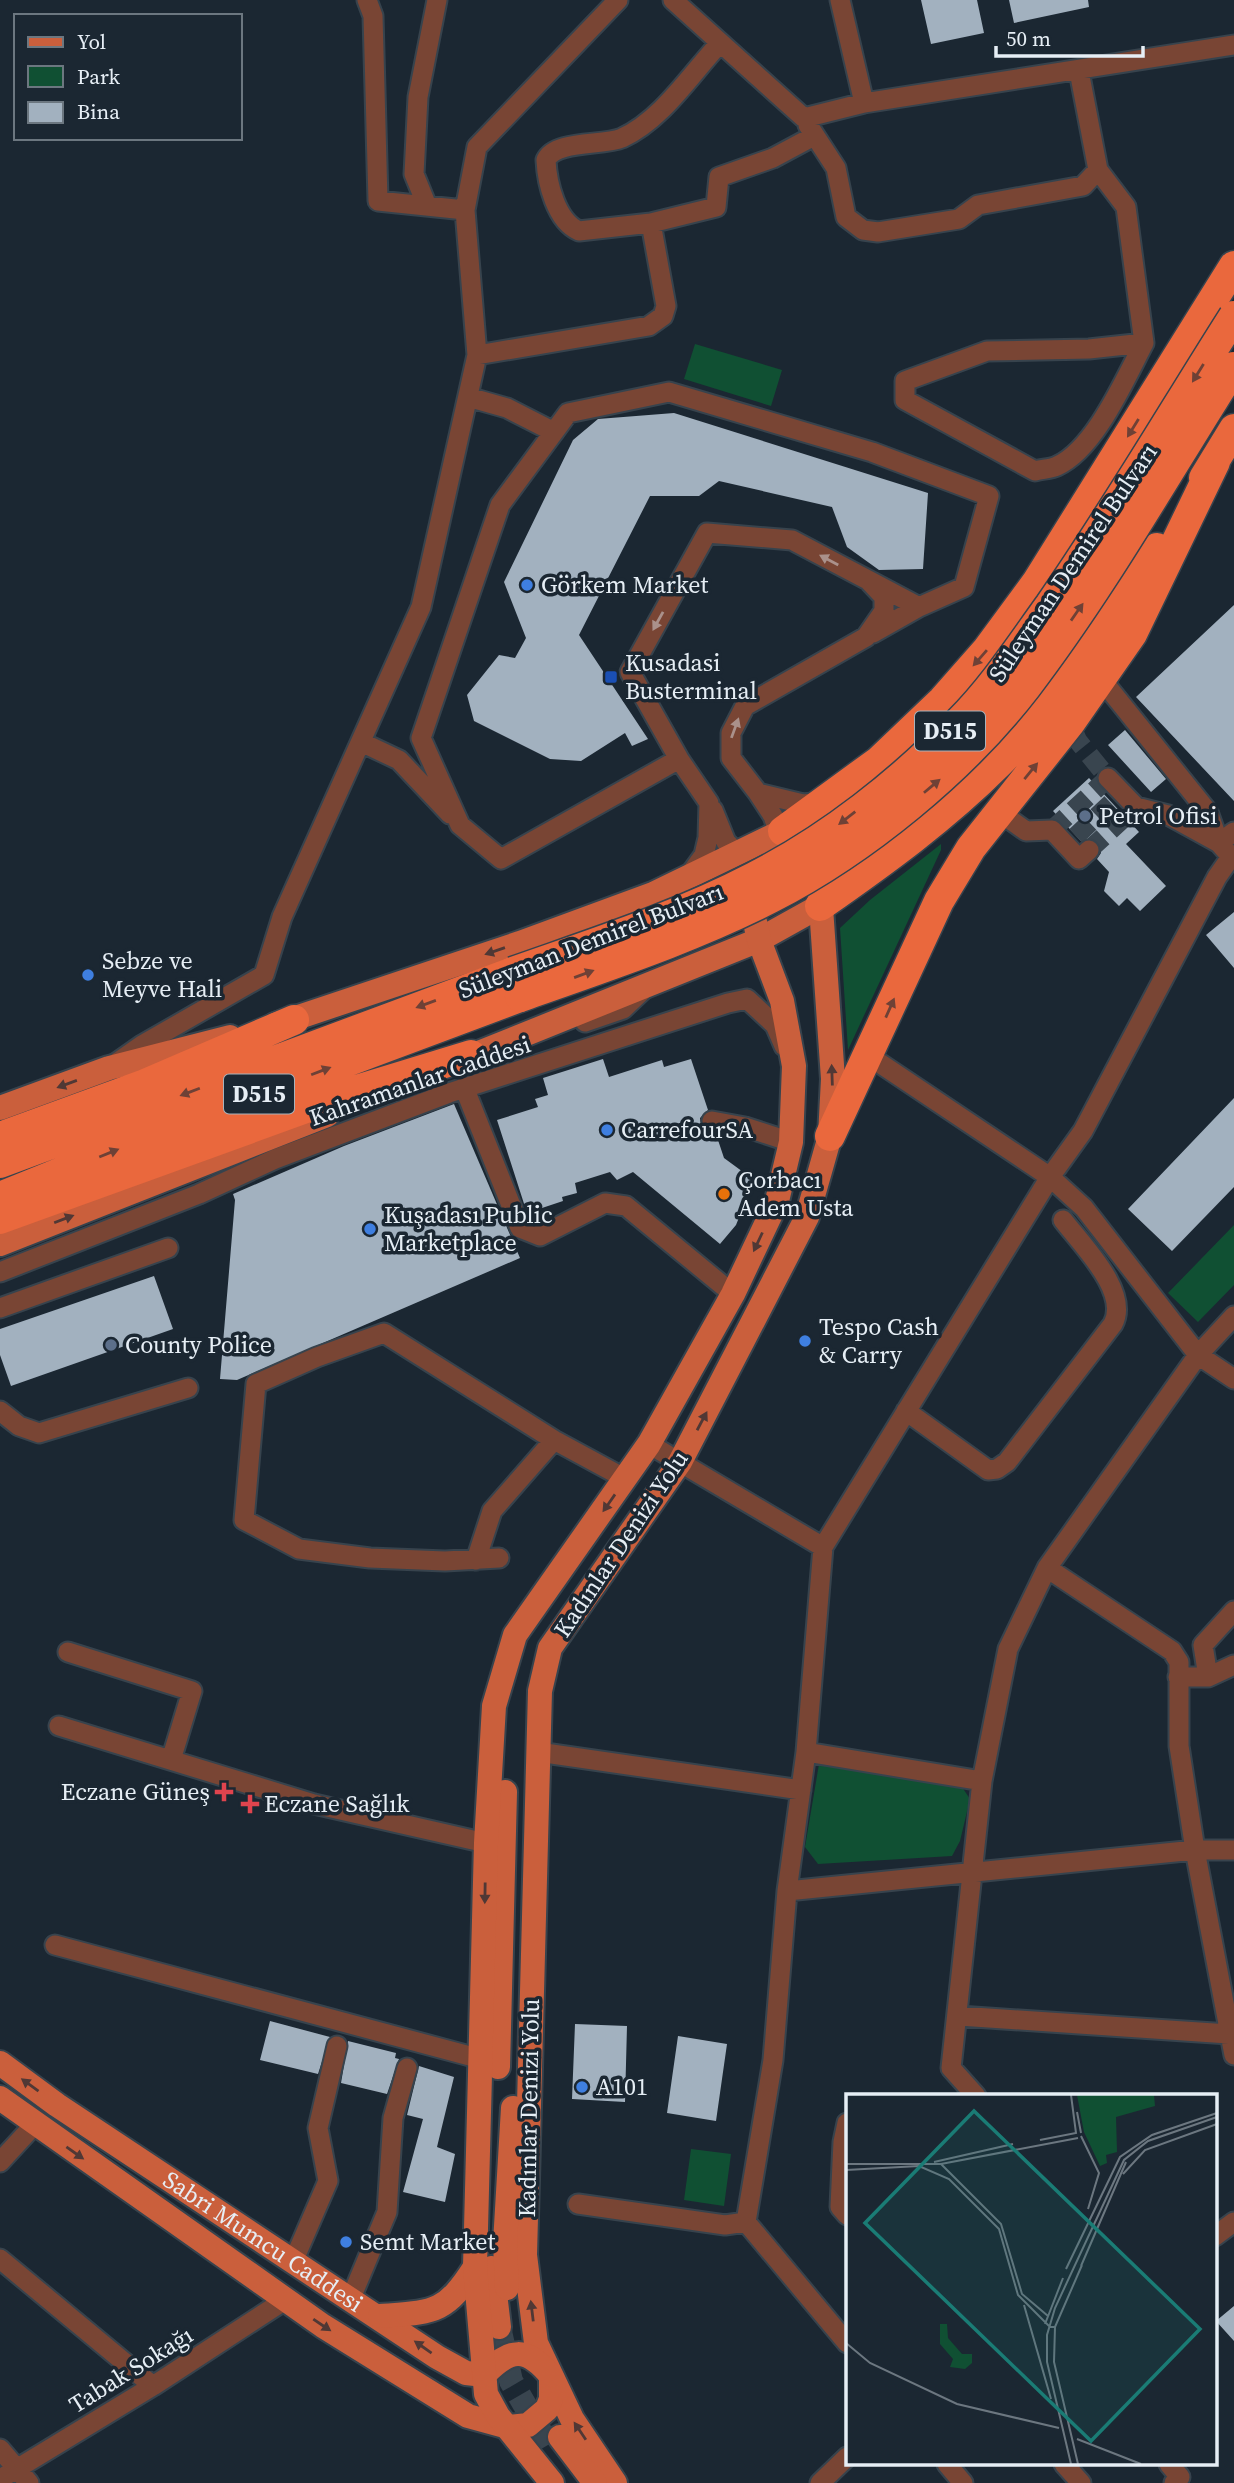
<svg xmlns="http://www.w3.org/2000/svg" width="1234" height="2483" viewBox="0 0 1234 2483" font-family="'Source Serif 4',serif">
<rect width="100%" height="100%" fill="#1b2732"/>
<path fill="#105033" d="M695,344L782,370L771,406L684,379Z
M941,844V850L848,1050L840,928L870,900Z
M1234,1225V1285L1198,1322L1168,1293Z
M819,1764L960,1784L970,1799L960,1841L952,1856L818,1864L805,1847Z
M691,2149L731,2154L724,2206L684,2200Z"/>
<path fill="#a2b1bf" d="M921,0H977L984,33L931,44Z
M1009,0H1088L1089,7L1014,23Z
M674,413L928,493L923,569L879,570L847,547L832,507L719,481L699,496H650L579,635L648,739L632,746L625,733L581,761L550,759L474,721L467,695L499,655L515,658L526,638L504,582L573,440L598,419Z
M1234,605V801L1136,697Z
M1125,730L1166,779L1151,792L1108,745Z
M1089,778L1139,832L1126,844L1166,886L1140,911L1127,898L1119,906L1104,891L1109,872L1097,859L1101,853L1098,842L1092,838L1081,841L1053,811Z
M1234,912V968L1206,935Z
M603,1059L609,1077L662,1060L664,1067L691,1059L708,1110L700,1118L701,1126L705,1131L716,1134L724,1158L754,1180L736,1225L720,1244L633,1172L617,1180L610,1172L575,1183L577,1193L562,1197L563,1201L527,1213L497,1120L538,1107L535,1099L548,1095L543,1078Z
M1234,1098V1187L1172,1251L1128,1209Z
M454,1104L520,1258L237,1380L220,1379L235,1200L233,1194L344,1146Z
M154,1276L173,1329L11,1386L0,1355V1329Z
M270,2021L330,2037L318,2074L260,2060Z
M575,2024L627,2026L625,2102L572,2099Z
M678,2036L727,2044L716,2121L667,2113Z
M348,2041L396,2053L395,2058L399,2059L387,2094L341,2083Z
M419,2066L454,2077L437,2147L455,2154L445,2202L403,2192L423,2119L407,2115Z
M1234,2306V2341L1216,2321Z"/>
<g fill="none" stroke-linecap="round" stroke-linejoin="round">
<path stroke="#39454f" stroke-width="19" stroke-dasharray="19 10" stroke-linecap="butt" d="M1052,830L1108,778L1078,741L1070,723
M1076,836L1112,802
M1089,850L1125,817"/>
<path stroke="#39454f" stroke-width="24" stroke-dasharray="24 12" stroke-linecap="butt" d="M499,2327L511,2381L548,2445"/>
<g stroke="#37434d" stroke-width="23">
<path id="minor" d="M367,0L373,16L378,201L465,210
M673,0L804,118L864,103L1234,45
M840,0L864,103
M1079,71L1098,170L1126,207L1144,343L1089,349L987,351L905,381V400L1035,471C1042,469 1051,469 1057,466C1095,449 1125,379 1144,343
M808,125L836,168L846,217L863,230L878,232L959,219L978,205L1083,186L1098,170
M427,206L414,174L418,97L437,0
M651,223L579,231C556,221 547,183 546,160C555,140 603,146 622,138C662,120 691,74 720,43
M477,355L649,326L663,316L666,306L651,223L716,207L719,177L773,158L814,136
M468,397L507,408L554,432
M873,633L919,607
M1102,680L1208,812L1219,843L1234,860
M363,743L399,760L450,814
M679,759L501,859L460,825L421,738L500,505L568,413L669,392L872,452L989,496L964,587L919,607L868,580
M1108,778L1136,807L1168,815L1219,843L1234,832
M758,793L773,816L779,833
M713,810L726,842L738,854
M998,811L1026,831L1052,830L1079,859L1089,850
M688,877L704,855L708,838L709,803L679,759L630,672L707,533L792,540L868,580L884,597V611L866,637L745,706L731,733V758L758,793L803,804L823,802
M585,1022L623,1009L643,990
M869,1056L1050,1177L1084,1208L1198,1355L1234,1379
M115,1064L142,1045L264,975L282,917L421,607L477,355L465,210L477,147L618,0
M464,1087L520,1228L540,1236L605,1203L626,1206L733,1294
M712,1121L745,1127L791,1142
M0,1272L199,1194L275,1159L449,1093L728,1003L747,999L775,1025L784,1046
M0,1308L168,1248
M0,1411L19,1426L39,1433L188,1388
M906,1411L988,1470L997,1469L1007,1462L1113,1324C1130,1292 1082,1245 1063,1220
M649,1444L823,1547L806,1752L787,1891L773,2060L746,2222L847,2343
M823,1547L1050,1177L1083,1131L1217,877L1231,857
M499,1558L445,1561L370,1558L299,1549L244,1520L256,1384L317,1357L384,1333L554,1440L626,1479
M476,1560L492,1511L554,1440
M1047,1568L1172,1651L1179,1662V1746L1195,1850L1234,2055
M68,1652L192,1691L171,1760
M1178,1677H1208L1234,1665
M1208,1677L1203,1645L1234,1611
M59,1726L314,1804L486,1843
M538,1752L801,1790
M806,1752L982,1781
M787,1891L1195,1850H1234
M55,1945L481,2059
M959,2016L1229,2034
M976,2096L951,2068L982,1781L1008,1649L1047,1568L1198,1355L1234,1316
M847,2123L843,2142L840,2207L847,2215
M0,2162L34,2125
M578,2204L725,2225L746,2222
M1215,2236L1234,2222
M0,2259L153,2386
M293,2262L328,2181L318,2128L337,2046
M351,2298L387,2212L393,2118L407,2068
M0,2449L29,2483
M947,2464L963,2483
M1064,2464L1081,2483
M1169,2464L1180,2477L1174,2483
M0,2479L153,2386L285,2300
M820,2483L847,2457"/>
</g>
<g stroke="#37434d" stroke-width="28">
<g id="major">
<path d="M275,1025L520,943L653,894L783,831C801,843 811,859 819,879L833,1079L830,1136L807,1217L680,1462L550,1648L540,1691L525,2255L536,2343L572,2419L615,2483"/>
<path d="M454,1063L759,940L820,906"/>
<path d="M0,1108L109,1068L230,1037"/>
<path d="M0,1244L327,1115"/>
<path id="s1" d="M0,2063L57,2105L437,2357L466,2373L484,2375"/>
<path d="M498,2067L505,1792"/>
<path d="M0,2098L323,2326L468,2416L508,2427L528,2425L547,2409L551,2399V2376C526,2346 510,2348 484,2375"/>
<path d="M492,2268L499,2327"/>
<path d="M507,2288L505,2243L513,2108"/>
<path d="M380,2316C434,2312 445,2314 475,2267"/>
<path d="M560,2437L595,2483"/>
<path d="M552,2483L498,2416L486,2394L475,2267L486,1843L494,1706L515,1635L649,1444L733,1294L777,1201L791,1142L794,1066L782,1001L759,940L748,891"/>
</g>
</g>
<g stroke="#37434d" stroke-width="33">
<path id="highway" d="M1204,478L1234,429
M783,831L879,761L943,700L987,650L1037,582L1234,266
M820,906C883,862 944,818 999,763C1060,700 1108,620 1157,548
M830,1136L939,901L971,848L1070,723L1132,634L1215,462
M0,1137L145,1084L294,1020
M0,1163L513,972
M0,1197L183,1123L520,997
M0,1219L353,1091L471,1055"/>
</g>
<use href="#minor" stroke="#794534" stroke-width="19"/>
<use href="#major" stroke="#ca5f3c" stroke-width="24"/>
<use href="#highway" stroke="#ea683d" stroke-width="30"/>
<g stroke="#37434d" stroke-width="33" stroke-linecap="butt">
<path id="highway-bridge" d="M513,972C595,943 677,917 754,877C829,839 901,782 959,722C994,687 1021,645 1050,605C1115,511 1173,412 1234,316
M520,997C604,967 691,939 771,898C864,850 962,770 1026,687C1103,586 1166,474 1234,367"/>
</g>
<use href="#highway-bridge" stroke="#ea683d" stroke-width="30"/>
</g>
<defs><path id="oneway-solid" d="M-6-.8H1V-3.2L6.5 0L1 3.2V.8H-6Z" transform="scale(1.75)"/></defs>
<g fill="#6e4136">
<use href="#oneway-solid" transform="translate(1198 373) rotate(122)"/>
<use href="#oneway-solid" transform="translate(1133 428) rotate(122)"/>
<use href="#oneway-solid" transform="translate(1077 612) rotate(-55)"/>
<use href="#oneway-solid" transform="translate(980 658) rotate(131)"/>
<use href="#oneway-solid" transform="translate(1031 771) rotate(-51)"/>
<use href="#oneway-solid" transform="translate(932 786) rotate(-40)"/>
<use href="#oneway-solid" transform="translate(847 818) rotate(142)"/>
<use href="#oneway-solid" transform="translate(584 974) rotate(-20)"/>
<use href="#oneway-solid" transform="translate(426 1004) rotate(160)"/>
<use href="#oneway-solid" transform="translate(890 1008) rotate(-66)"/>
<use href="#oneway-solid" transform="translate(321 1071) rotate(-21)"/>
<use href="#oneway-solid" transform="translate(190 1092) rotate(159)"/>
<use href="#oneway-solid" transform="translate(109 1153) rotate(-22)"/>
</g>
<g fill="#aa918b">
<use href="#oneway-solid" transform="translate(829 560) rotate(-152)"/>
<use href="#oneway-solid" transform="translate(658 621) rotate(119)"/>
<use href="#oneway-solid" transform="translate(735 728) rotate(-70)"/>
</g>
<g fill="#503835">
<use href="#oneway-solid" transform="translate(495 951) rotate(161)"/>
<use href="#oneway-solid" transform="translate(832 1075) rotate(-92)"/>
<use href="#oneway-solid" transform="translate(67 1084) rotate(160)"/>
<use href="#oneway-solid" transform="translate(64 1219) rotate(-21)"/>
<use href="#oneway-solid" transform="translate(758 1242) rotate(115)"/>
<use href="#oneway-solid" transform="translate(702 1421) rotate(-62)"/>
<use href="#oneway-solid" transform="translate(609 1503) rotate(125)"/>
<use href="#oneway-solid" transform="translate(485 1893) rotate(91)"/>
<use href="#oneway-solid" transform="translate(30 2085) rotate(-144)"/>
<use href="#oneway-solid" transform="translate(75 2153) rotate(35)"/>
<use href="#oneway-solid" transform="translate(532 2311) rotate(-97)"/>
<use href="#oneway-solid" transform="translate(322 2325) rotate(34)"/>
<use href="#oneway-solid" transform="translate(423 2347) rotate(-145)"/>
<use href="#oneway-solid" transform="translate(580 2431) rotate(-124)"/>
</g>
<g fill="#3f7fe0" stroke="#1b2732" stroke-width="2.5">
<circle cx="527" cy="585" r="7"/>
<circle cx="88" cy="975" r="7"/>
<circle cx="607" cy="1130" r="7"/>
<circle cx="370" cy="1229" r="7"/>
<circle cx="805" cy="1341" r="7"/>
<circle cx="582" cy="2087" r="7"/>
<circle cx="346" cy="2242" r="7"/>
</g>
<rect fill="#1a4fb4" stroke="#1b2732" stroke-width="2.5" x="604" y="670" width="14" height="14" rx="3.5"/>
<g fill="#5c6f8a" stroke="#1b2732" stroke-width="2.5">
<circle cx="1085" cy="816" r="7"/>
<circle cx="111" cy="1345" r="7"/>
</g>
<circle fill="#e8710a" stroke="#1b2732" stroke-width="2.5" cx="724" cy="1194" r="7"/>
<g fill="#e0444e" stroke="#1b2732" stroke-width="2.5">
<path d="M220.5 1781.5h7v7h7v7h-7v7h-7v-7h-7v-7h7z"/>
<path d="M246.5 1793.5h7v7h7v7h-7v7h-7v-7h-7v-7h7z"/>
</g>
<g text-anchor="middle" stroke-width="7" stroke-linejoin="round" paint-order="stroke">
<g fill="#1b2732" stroke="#a9b2ba" stroke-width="2">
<rect x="915" y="711.5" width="70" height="39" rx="5"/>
<rect x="224" y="1074.5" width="70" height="39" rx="5"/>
</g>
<g font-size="23" font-weight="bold" fill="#e6eef5">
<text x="950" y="739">D515</text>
<text x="259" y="1102">D515</text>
</g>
<g font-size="24" fill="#e6eef5" stroke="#1b2732">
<text transform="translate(1073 563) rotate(-56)" y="8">Süleyman Demirel Bulvarı</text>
<text transform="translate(591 941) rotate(-21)" y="8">Süleyman Demirel Bulvarı</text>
<text transform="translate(420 1081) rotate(-19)" y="8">Kahramanlar Caddesi</text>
<text transform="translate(621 1544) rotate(-56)" y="8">Kadınlar Denizi Yolu</text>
<text transform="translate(529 2108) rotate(-89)" y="8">Kadınlar Denizi Yolu</text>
<text dy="8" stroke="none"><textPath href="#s1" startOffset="318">Sabri Mumcu Caddesi</textPath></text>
<text transform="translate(131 2370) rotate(-32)" y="8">Tabak Sokağı</text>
</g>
<g font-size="24" fill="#e6eef5" stroke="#1b2732" text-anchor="start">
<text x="541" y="593">Görkem Market</text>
<text x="625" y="671">Kusadasi<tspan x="625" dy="28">Busterminal</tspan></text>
<text x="1099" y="824">Petrol Ofisi</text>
<text x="102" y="969">Sebze ve<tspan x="102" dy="28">Meyve Hali</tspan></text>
<text x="621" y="1138">CarrefourSA</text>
<text x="738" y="1188">Çorbacı<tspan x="738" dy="28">Adem Usta</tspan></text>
<text x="384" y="1223">Kuşadası Public<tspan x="384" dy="28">Marketplace</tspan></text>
<text x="819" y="1335">Tespo Cash<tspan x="819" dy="28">&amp; Carry</tspan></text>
<text x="125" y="1353">County Police</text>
<text x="210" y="1800" text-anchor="end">Eczane Güneş</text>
<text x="264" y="1812">Eczane Sağlık</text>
<text x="596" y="2095">A101</text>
<text x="360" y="2250">Semt Market</text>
</g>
</g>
<g transform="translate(846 2094)">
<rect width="371" height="371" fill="#1b2732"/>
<path d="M231,1H308L309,12L270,23L271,58L260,61L261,69L254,72L238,38ZM94,230H101L102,244L116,260H126V269L119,275L104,273L107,265L94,250Z" fill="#105033"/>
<path fill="none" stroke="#6c7780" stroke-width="2" d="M231,18L235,39M235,42L253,79L242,115M194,46L230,39L225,1M88,68L167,50M0,70H95L232,44M95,70L155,130L176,200L202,222M0,76L73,72L103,85L153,135L172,201L204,233H209L236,171M277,80L299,56L371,30M235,172L280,68M220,175L274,63L306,41L371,19M178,211L205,305M199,230L217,184M209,233L208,268L232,370M0,249L24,269L111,310L213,334M231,345L295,370M225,370L201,268V241L209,214L278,66L302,47L371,23"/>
<path fill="#1a7c75" fill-opacity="0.15" stroke="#1a7c75" stroke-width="3.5" d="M128,17L354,235L245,347L19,129Z"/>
<rect width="371" height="371" fill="none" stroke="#e6eef5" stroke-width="3.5"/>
</g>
<rect x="14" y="14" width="228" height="126" fill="#1b2732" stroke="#6c7780" stroke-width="2"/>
<rect x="28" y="37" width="35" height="10" fill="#ca5f3c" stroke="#6c7780" stroke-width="2"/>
<text x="77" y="49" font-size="21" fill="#e6eef5">Yol</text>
<rect x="28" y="66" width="35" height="21" fill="#105033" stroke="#6c7780" stroke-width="2"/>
<text x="77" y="84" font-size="21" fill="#e6eef5">Park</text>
<rect x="28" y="102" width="35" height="21" fill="#a2b1bf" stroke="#6c7780" stroke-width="2"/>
<text x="77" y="119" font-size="21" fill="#e6eef5">Bina</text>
<path d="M996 46v10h147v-10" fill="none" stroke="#e6eef5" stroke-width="3.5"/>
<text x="1006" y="46" font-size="21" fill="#e6eef5" stroke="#1b2732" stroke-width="5" paint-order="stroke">50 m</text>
</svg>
